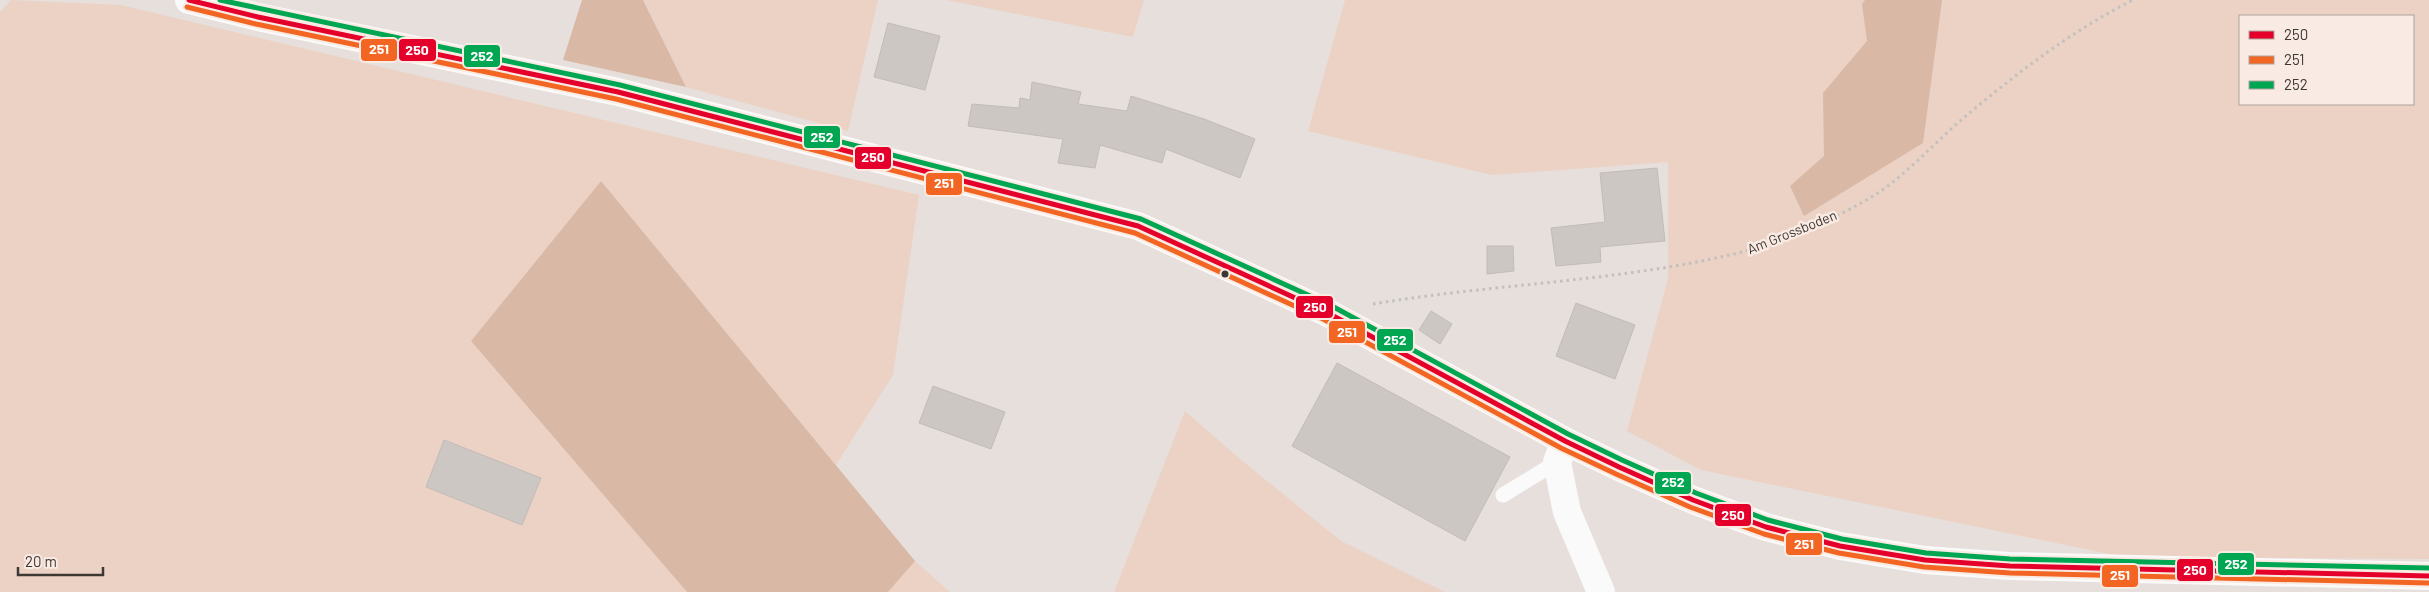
<svg xmlns="http://www.w3.org/2000/svg" width="2429" height="592" viewBox="0 0 2429 592" font-family="Barlow,sans-serif">
<rect width="100%" height="100%" fill="#e7dfdb"/>
<path fill="#ebd2c4" fill-rule="evenodd" d="M11,0L121,5L919,195L893,375L836,465L601,181L471,341L687,592H0V12Z
M643,0H878L848,131L686,87Z
M946,0H1144L1133,37Z
M1345,0H2429V559L2124,557L1701,470L1627,431L1668,279V162L1492,175L1308,131ZM2240,16H2413V104H2240Z
M1185,411L1240,459L1341,541L1445,592H1114Z
M915,561L950,592H888Z"/>
<path fill="#d9b8a6" d="M582,0H643L686,87L563,60Z
M1865,0H1942L1923,143L1804,216L1790,186L1824,156L1823,93L1867,41L1862,4Z
M601,181L915,561L888,592H687L471,341Z"/>
<path fill="#cdc7c4" stroke="#c2bbb8" d="M888,23L940,36L925,90L874,77Z
M1032,82L1081,92L1078,104L1127,111L1131,96L1204,119L1255,139L1240,178L1166,149L1162,163L1100,145L1095,168L1058,163L1063,139L968,126L972,104L1019,108L1020,98L1030,100Z
M1657,168L1665,241L1600,247L1601,262L1556,266L1551,228L1605,222L1600,173Z
M1487,246H1513L1514,271L1487,274Z
M1576,303L1635,325L1615,379L1556,356Z
M1431,311L1452,324L1440,344L1419,330Z
M1337,363L1510,457L1465,541L1292,446Z
M933,386L1005,412L991,449L919,423Z
M444,440L541,478L522,525L426,487Z"/>
<g fill="none" stroke-linecap="round" stroke-linejoin="round">
<path stroke="#c2c0bf" stroke-width="3" stroke-dasharray="2.5 4" stroke-linecap="butt" d="M1373,304C1497,283 1624,282 1746,251C1785,241 1827,222 1863,202C1900,182 1929,148 1960,121C2013,76 2071,31 2133,0"/>
<path stroke="#fbfafa" stroke-width="15" d="M1503,495L1557,462"/>
<path stroke="#fbfafa" stroke-width="28" d="M1565,441L1557,462L1567,512L1601,592"/>
<path stroke="#fbfafa" stroke-width="28" d="M189,0L258,17L618,92L1138,226L1326,312L1565,441L1619,467L1693,500L1766,527L1840,546L1925,560L2010,566L2429,576"/>
<g stroke="#f9ebe3" stroke-width="9">
<path id="bus-1" d="M189,0L258,17L618,92L1138,226L1326,312L1565,441L1619,467L1693,500L1766,527L1840,546L1925,560L2010,566L2429,576"/>
</g>
<g stroke="#f9ebe3" stroke-width="9">
<path id="bus-2" d="M187,7L256,24L616,99L1135,233L1323,319L1561,448L1616,474L1690,507L1764,534L1839,553L1924,567L2010,573L2429,583"/>
</g>
<g stroke="#f9ebe3" stroke-width="9">
<path id="bus-3" d="M220,0L620,85L1141,219L1330,305L1568,434L1622,460L1696,493L1768,520L1842,539L1926,553L2010,559L2429,568"/>
</g>
<use href="#bus-1" stroke="#e4002b" stroke-width="5"/>
<use href="#bus-2" stroke="#f26522" stroke-width="5"/>
<use href="#bus-3" stroke="#00a651" stroke-width="5"/>
</g>
<circle fill="#3e3835" stroke="#f9ebe3" stroke-width="2" cx="1225" cy="274" r="4.5"/>
<g text-anchor="middle" stroke-width="5" stroke-linejoin="round" paint-order="stroke">
<g font-size="14" fill="#3e3835" stroke="#f9ebe3">
<text transform="translate(1792 232) rotate(-22)" y="5">Am Grossboden</text>
</g>
</g>
<g stroke="#f9ebe3" stroke-width="2">
<rect x="360" y="38" width="38" height="24" rx="5" fill="#f26522"/>
<rect x="398" y="38" width="39" height="24" rx="5" fill="#e4002b"/>
<rect x="463" y="44" width="38" height="24" rx="5" fill="#00a651"/>
<rect x="803" y="125" width="38" height="24" rx="5" fill="#00a651"/>
<rect x="854" y="146" width="38" height="24" rx="5" fill="#e4002b"/>
<rect x="925" y="172" width="38" height="24" rx="5" fill="#f26522"/>
<rect x="1295" y="295" width="39" height="24" rx="5" fill="#e4002b"/>
<rect x="1328" y="320" width="38" height="24" rx="5" fill="#f26522"/>
<rect x="1376" y="328" width="38" height="24" rx="5" fill="#00a651"/>
<rect x="1654" y="471" width="38" height="24" rx="5" fill="#00a651"/>
<rect x="1714" y="503" width="38" height="24" rx="5" fill="#e4002b"/>
<rect x="1785" y="532" width="38" height="24" rx="5" fill="#f26522"/>
<rect x="2217" y="552" width="38" height="24" rx="5" fill="#00a651"/>
<rect x="2176" y="558" width="38" height="24" rx="5" fill="#e4002b"/>
<rect x="2101" y="564" width="38" height="24" rx="5" fill="#f26522"/>
</g>
<g font-size="14" text-anchor="middle" font-weight="bold" fill="#fff">
<text x="379" y="54">251</text>
<text x="417" y="55">250</text>
<text x="482" y="61">252</text>
<text x="822" y="142">252</text>
<text x="873" y="162">250</text>
<text x="944" y="188">251</text>
<text x="1315" y="312">250</text>
<text x="1347" y="337">251</text>
<text x="1395" y="345">252</text>
<text x="1673" y="487">252</text>
<text x="1733" y="520">250</text>
<text x="1804" y="549">251</text>
<text x="2236" y="569">252</text>
<text x="2195" y="575">250</text>
<text x="2120" y="580">251</text>
</g>
<rect x="2239" y="15" width="175" height="90" fill="#f9ebe3" stroke="#aea39d"/>
<rect x="2249" y="31" width="25" height="8" fill="#e4002b" stroke="#aea39d"/>
<text x="2284" y="40" font-size="15" fill="#3e3835">250</text>
<rect x="2249" y="56" width="25" height="8" fill="#f26522" stroke="#aea39d"/>
<text x="2284" y="65" font-size="15" fill="#3e3835">251</text>
<rect x="2249" y="81" width="25" height="8" fill="#00a651" stroke="#aea39d"/>
<text x="2284" y="90" font-size="15" fill="#3e3835">252</text>
<path d="M18 567v8h85v-8" fill="none" stroke="#3e3835" stroke-width="2.5"/>
<text x="25" y="567" font-size="15" fill="#3e3835" stroke="#f9ebe3" stroke-width="4" paint-order="stroke">20 m</text>
</svg>
